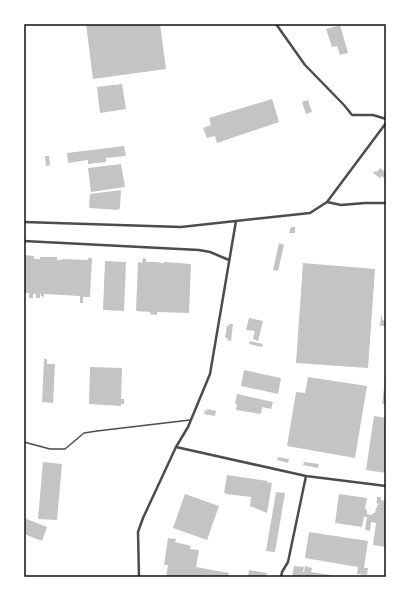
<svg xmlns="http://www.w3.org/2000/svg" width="410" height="601" viewBox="0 0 410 601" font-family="Lato,sans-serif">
<rect width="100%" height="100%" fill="#fff"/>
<path fill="#c4c4c4" d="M86,24H160L166,69L93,79Z
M340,25L348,53L340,55L337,46L332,47L326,29Z
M122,84L126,109L100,113L97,87Z
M272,99L279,122L217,143L215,136L207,138L203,128L211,125L209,118Z
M308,100L312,112L306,114L302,102Z
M124,146L126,156L106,158V162L88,164V160L68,163L67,153Z
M45,156H49L50,165L46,166Z
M121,164L125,187L91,192L88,168Z
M380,168L386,173V175L384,178L382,176L380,178L373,173L375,171L377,172Z
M121,190L120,208L118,210L90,208L89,207L90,194Z
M291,227H295V233H289Z
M279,243L284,245L278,271L273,270Z
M24,255L34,256V259H40V257H57V260H62V259L88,260V258H92L90,297H83V303H80V296L44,294V297L41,296V294H40V298H36V294H33V298H29V293H24Z
M143,258L146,259V262H159V263H164V262L191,264L189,313L157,312V315L150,314V312L136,311L138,262L142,263Z
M105,261L126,262L124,311L103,310Z
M303,263L375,269L368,368L296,363Z
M381,316H382V320L385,321V326H380Z
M249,318L263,321L258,341L253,339L255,331L246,330Z
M229,324H233L231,341L227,340L228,338H225L227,325L229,326Z
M250,341L263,344L262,347L249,344Z
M44,359H47V364H55L53,403L42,402Z
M90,367L122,368L121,399H124V404H121V406L89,404Z
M244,370L281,378L278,394L241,386Z
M308,377L367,386L355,458L287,446L296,392L305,393Z
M385,380H386V404H382Z
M237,394L273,402L271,409L262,407L261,414L236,410L237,404H235Z
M207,409L216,411L215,416L204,414L205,410L207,411Z
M374,416L386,418V473L366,470Z
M278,457L289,459L288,463L277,460Z
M43,462L62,464L57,520L38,519Z
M304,462L319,464L318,468L303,465Z
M227,475L268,481L267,482L272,483L267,513L250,506L251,497L226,494V493H224Z
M276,492L285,493L275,552L266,551Z
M185,494L219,506L207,540L173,528Z
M339,494L367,498L365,509L367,510V514L372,515L373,513H375L376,508H377V505H378L379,504L376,503L377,501H378H377V497H381V500L386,501V547L373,545L376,523L371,522L370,531L365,530L367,517H364L362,527L335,523Z
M24,518L47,527L42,541L24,534Z
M309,532L368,541L364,568H368L367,575L357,574L358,567L305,558Z
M168,538L176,539L175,542L191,546L190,549L199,550L196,567L229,573L228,577H166L168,565H164Z
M294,566L304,567L303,572H304L305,566L312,568L311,572L337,576V577H292Z
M249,570L267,573L266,577H248Z"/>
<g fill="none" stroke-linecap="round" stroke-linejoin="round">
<path stroke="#4c4c4c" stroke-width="1.5" d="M24,442L50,449H65L84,433L97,431L190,420"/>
<path stroke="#4c4c4c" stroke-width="2.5" d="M276,24L305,65L344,105L352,115H373L386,119
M327,202L341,205L365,203H386
M24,222L181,227L310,213L327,202L386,123
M24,241L199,250L210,252L229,260
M176,447L306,476L386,486
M139,577L138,532L143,518L176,447L188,427L210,374L236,221
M281,577L282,572L288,562L306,476"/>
</g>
<rect width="410" height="601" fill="none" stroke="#ffffff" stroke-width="50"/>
<rect x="25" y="25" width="360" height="551" fill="none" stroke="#111" stroke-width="1.5"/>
</svg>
